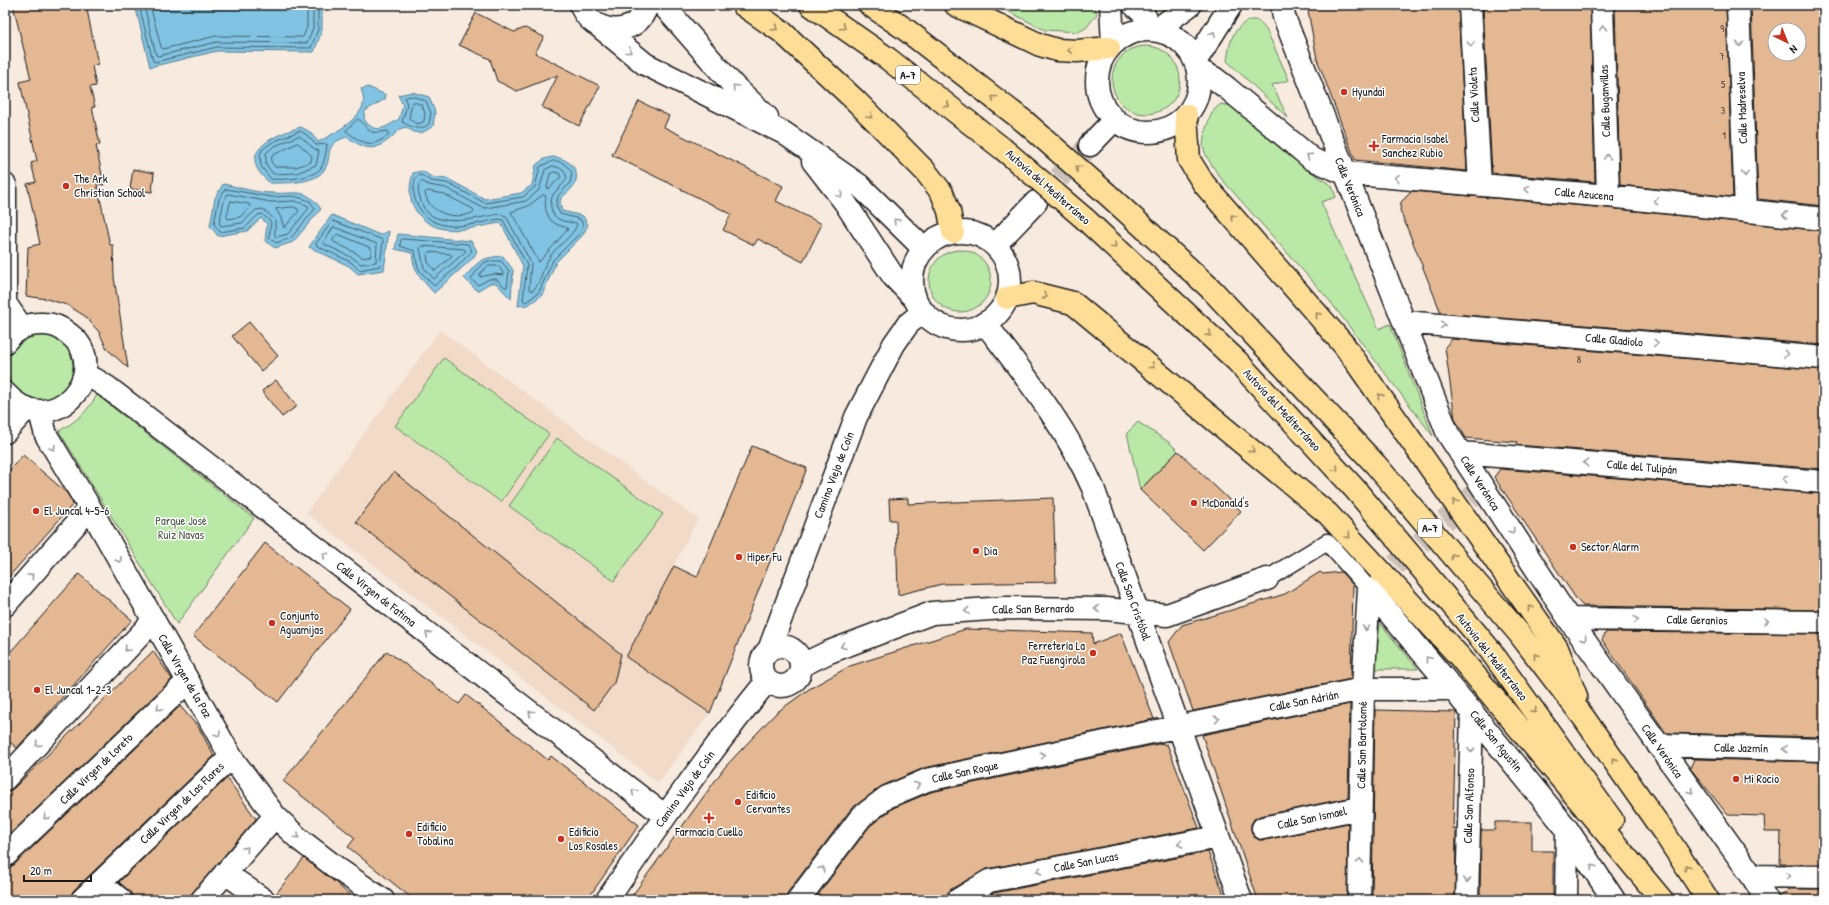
<svg xmlns="http://www.w3.org/2000/svg" width="1829" height="905" viewBox="0 0 1829 905" font-family="'Patrick Hand',sans-serif">
<rect width="100%" height="100%" fill="#f7eadf"/>
<filter id="ink" filterUnits="userSpaceOnUse"><feTurbulence type="fractalNoise" baseFrequency=".025" numOctaves="2"/><feDisplacementMap in="SourceGraphic" scale="8" xChannelSelector="R" yChannelSelector="G"/><feConvolveMatrix kernelMatrix="1 2 1 2 8 2 1 2 1" color-interpolation-filters="sRGB"/></filter>
<g filter="url(#ink)">
<path fill="#f1dbc8" d="M440,330L698,519L626,657L710,713L658,783L306,513Z"/>
<path fill="#b9e8a7" stroke="#6a8262" d="M996,5H1094L1097,14L1086,28L1078,32L1045,30Z
M1249,20H1258L1267,31L1289,80L1272,85L1288,118L1227,61C1230,42 1231,30 1249,20Z
M1112 80a34 34 0 1 1 68 0a34 34 0 1 1-68 0Z
M1221,104L1232,106L1300,164L1332,186L1336,197L1321,202L1379,329L1390,324L1433,436L1329,300L1219,176C1205,154 1199,151 1207,125C1211,115 1212,110 1221,104Z
M929 281a31 31 0 1 1 62 0a31 31 0 1 1-62 0Z
M7 367a33 33 0 1 1 66 0a33 33 0 1 1-66 0Z
M444,358L549,434L501,502L395,426Z
M97,395L254,518L177,624L59,431C78,420 86,413 97,395Z
M1138,422L1170,443L1178,451L1140,490L1127,433Z
M557,438L663,514L614,581L509,506Z
M1380,623L1418,669H1375Z"/>
<path fill="#81c3e2" stroke="#598093" d="M135,5H322V30L314,52L217,51L150,67Z
M368,87L386,95L385,99L365,111L364,119C375,136 386,127 399,119L403,105L398,95L412,92L429,97L435,112L433,126C422,134 418,136 406,127C400,128 397,132 393,136C374,153 366,150 347,137C321,145 334,156 324,170C315,184 285,183 270,183C233,153 273,135 301,127L310,132L318,142C332,135 355,122 362,108C365,101 363,95 361,89Z
M552,157C566,157 583,169 574,185C571,191 564,194 561,199C559,203 561,207 562,211L583,216L588,225L582,236L556,262L542,295L528,305L518,306L523,266L501,223C471,227 437,241 416,211C408,198 409,187 413,173L422,171L432,177L448,179L485,199L521,193L532,185L536,165L544,159Z
M223,184C239,187 256,193 272,193C295,195 305,186 321,209L293,242L275,248L265,241L267,224L261,218L247,231L218,236L210,226L215,198Z
M332,215L380,235L389,231L384,270L358,274L349,266L309,247Z
M398,234L471,241L477,251L473,258L434,293C421,278 414,273 412,253L395,249Z
M503,256L513,270L511,299L496,283H490L477,291L464,278C479,261 479,258 503,256Z"/>
<g fill="none" stroke-linecap="round" stroke-linejoin="round">
<path stroke="#445f6b" stroke-width="1" d="M139,5L153,61L155,62L217,47L311,48L318,29V5
M144,5L156,55L158,56L217,42L307,43L313,28V5
M150,5L161,47L163,49L216,36L303,37L307,27V5
M412,96L426,101L431,113L429,124C419,132 412,127 402,122L407,105L405,98Z
M414,102L422,105L425,113L424,121C418,126 414,123 409,118L412,103Z
M358,119C372,130 364,135 388,131L389,134C372,150 362,143 346,131Z
M300,131L307,135L316,145L327,144C327,149 324,163 321,168C313,179 283,180 271,179L261,166L260,155L262,150L271,143Z
M299,136C307,140 310,148 319,151L316,165L297,173L273,174L266,164V153L273,147Z
M298,143L312,156L311,162L296,167H275L271,162L272,156Z
M553,161C563,161 567,165 572,173L570,183L558,196L556,205L560,214L580,219L583,225L579,234L553,260L539,292L526,302L523,300L527,265L503,220L499,219C473,224 438,236 420,209C413,199 412,188 416,177L421,175L431,181L447,183L485,203L523,197L535,187L540,167Z
M553,166L563,169L567,177C565,183 560,187 555,192C549,199 549,212 557,218C562,222 570,222 576,223L577,225C571,239 556,246 549,258C542,268 541,285 532,291L529,289L531,263L506,216L499,214C476,218 427,233 420,198C418,192 417,185 421,181L429,185L446,188L481,207L486,208L526,201L539,190L545,170Z
M554,172L559,173L561,177L548,189L547,187L550,174Z
M226,189L271,197L294,196L310,201L315,209L291,238L276,243L269,238L271,222L262,214L258,215L245,228L220,232L214,224L219,199Z
M428,191L444,194L473,209L474,212C457,221 428,214 425,193Z
M228,194L271,202L294,201L307,205L309,208L288,234L276,237L275,236V220L263,209L256,210L242,223L221,226L219,223L224,201Z
M543,195L546,196C544,206 546,219 556,224C561,227 565,226 568,229L539,262L511,212L528,206Z
M231,201L249,204L250,207L240,217L228,219L227,217Z
M293,207L298,209L299,211L284,228L281,218L276,209Z
M333,221L383,240L380,266L359,270L351,262L317,246L316,244Z
M334,227L377,244L376,262L361,264L353,258L324,244V242Z
M338,234L371,248V256L363,258L356,253L334,242L333,240Z
M403,239L468,244L472,251L456,268L434,286L420,271L417,264L415,251L400,246L401,240Z
M422,246L464,249L466,251L434,279L424,268L420,248Z
M430,252L450,254L452,256L435,271L428,262L427,254Z
M488,261H501L509,271L507,287H505L496,279H489L478,285L471,279L481,265Z
M488,266H499L504,275L494,274L480,277V274Z"/>
</g>
<path fill="#e3b893" stroke="#1c1c1c" fill-rule="evenodd" d="M13,5H86L98,64L92,66L96,86L90,87L95,107H92L100,145H96L104,185L97,184L110,245H113L114,277L128,368L107,349L99,332L85,316L67,305L47,299L26,296L28,247L40,244L27,184L36,182L31,163L37,161L20,82L31,79Z
M1307,5H1458L1467,171L1355,160L1317,59Z
M1483,5H1590L1595,182L1492,173Z
M1615,5H1726L1733,197L1620,185Z
M1751,5H1824V206L1758,199ZM1775,30H1799V54H1775Z
M476,13L514,32L525,28L544,37L535,53L600,86L579,126L542,107L558,75L517,91L497,81L490,59L459,45Z
M639,101L669,116L664,127L783,186L776,201L822,224L803,262L758,239L754,245L723,230L731,214L612,155Z
M133,169L154,173L152,192L130,189Z
M1412,191L1607,208L1824,231V345L1441,313L1400,210L1401,202Z
M249,322L278,356L261,371L232,336Z
M1452,339L1824,370V469L1516,445L1517,442L1466,438L1455,419L1445,347Z
M276,380L297,406L282,417L262,391Z
M752,446L807,468L710,713L626,657L674,566L697,577Z
M1178,451L1241,511L1203,550L1140,490Z
M23,455L67,493L73,504L5,581V475Z
M1500,469L1824,494V610L1583,606L1577,600L1494,477Z
M394,472L621,654L614,683L594,710L356,522Z
M908,498V504L1053,498L1056,582L942,584L898,595L896,520H890L889,499Z
M265,543L350,609L278,702L193,636Z
M1320,572L1323,574L1341,572L1353,585L1351,679L1193,711L1169,642L1182,625L1285,594Z
M79,574L132,620L17,748L5,738V658Z
M966,629L1092,633L1093,644L1121,633L1154,719L924,768L882,786L851,809L788,892L786,900H629L725,767L776,713L809,689L850,666Z
M1606,632L1824,634V737L1666,733L1602,640Z
M153,651L172,679L5,839V794L14,788Z
M387,651L459,704L466,695L548,760L551,756L639,825L587,900H414L348,847L355,838L283,781Z
M1350,704L1348,798L1260,816L1254,819L1251,824V830L1254,837L1259,840H1265L1348,823L1347,900H1258L1202,735Z
M180,706L199,728L214,756L73,891L70,900H5V868L14,865Z
M1375,710L1456,712L1453,829H1456L1455,900H1372Z
M1163,743L1164,745L1167,744L1199,828L987,869L951,889L947,894L946,900H814L870,826L893,808L931,792Z
M1694,759L1824,762V864H1780L1781,832H1765L1764,816L1728,815L1690,768Z
M227,778L256,819L186,900H133L129,891L119,882Z
M1495,822H1532V851H1553V900H1480L1481,830H1495Z
M1208,852L1226,900H982L994,893Z
M304,858L335,882L355,900H276L275,895Z
M1789,889H1824V900H1779V898Z"/>
<g fill="none" stroke-linecap="round" stroke-linejoin="round">
<path stroke="#cbc1b8" stroke-width="22" stroke-dasharray="22 11" stroke-linecap="butt" d="M1371,587L1483,487"/>
<path stroke="#cbc1b8" stroke-width="22" stroke-dasharray="22 11" stroke-linecap="butt" d="M1036,202L1090,145"/>
<g stroke="#1c1c1c" stroke-width="19">
<path id="pedestrian" d="M1267,579L1327,542L1369,589"/>
</g>
<g stroke="#1c1c1c" stroke-width="25">
<path id="minor" d="M581,5C591,36 638,39 647,5
M663,5L733,85L767,117
M1111,5L1113,44
M1134,5L1143,13L1152,30
M1282,5L1284,17L1448,434L1569,619L1752,876L1767,900
M1470,5L1480,185
M1602,5L1608,196
M1738,5L1746,211
M599,26L645,64L784,133L859,185L924,249
M1198,70L1214,78L1227,88L1312,159L1344,173L1608,196L1824,219
M813,161L844,201L893,276L915,299
M5,185V303L22,328
M1404,322L1824,358
M985,323C1025,376 1067,428 1093,488L1241,900
M5,342C15,329 28,323 44,324C54,324 62,328 69,334C116,369 52,446 5,393
M84,377L96,380L107,387L665,816
M40,412L46,435L90,508L231,757L275,816L299,839L338,869L383,900
M5,432L26,409
M1460,453L1824,482
M1369,589L1453,689L1567,829L1614,900
M5,605L90,508
M1569,619L1824,622
M761 666a20 20 0 1 1 40 0a20 20 0 1 1-40 0Z
M769,650L856,417L894,344L908,324L923,312
M802,665L829,652L932,613L1005,608L1106,609L1167,615L1267,579
M1658,745L1824,750
M5,779L154,620
M1263,828L1360,808
M5,856L188,681
M225,873L264,900
M1752,876L1824,877
M100,883L121,900
M82,900L231,757
M202,900L275,816
M607,900C658,826 710,751 767,681
M798,900L861,817L887,797L927,780L1157,731L1363,689H1453
M958,900L989,881L1218,837
M1359,900L1363,689L1369,589
M1467,900L1472,711
M1566,900L1567,829"/>
</g>
<g stroke="#1c1c1c" stroke-width="25">
<path id="tertiary" d="M1097 81a51 51 0 1 1 102 0a51 51 0 1 1-102 0Z
M1156,30L1190,5
M1195,62L1231,5
M1090,145L1114,120
M912 281a49 49 0 1 1 98 0a49 49 0 1 1-98 0Z
M995,245L1036,202"/>
</g>
<g stroke="#1c1c1c" stroke-width="25">
<path id="motorway" d="M743,5L782,32L856,101L926,172L942,193L949,211L953,232
M811,5L887,58L1003,149
M870,5L905,29L1025,122
M956,5L1040,45L1057,50L1077,51L1109,48
M1186,115L1189,160L1204,184L1344,345L1557,648L1576,696
M1107,194L1211,289L1376,465L1518,632L1584,718L1665,834L1708,900
M1085,219L1237,361L1354,488L1490,650L1612,820
M1007,298L1033,293L1073,303L1328,514L1459,656L1662,900"/>
</g>
<use href="#pedestrian" stroke="#fff" stroke-width="16"/>
<use href="#minor" stroke="#fff" stroke-width="22"/>
<use href="#tertiary" stroke="#fff" stroke-width="22"/>
<use href="#motorway" stroke="#fedd96" stroke-width="22"/>
<g stroke="#1c1c1c" stroke-width="25" stroke-linecap="butt">
<path id="motorway-bridge" d="M1025,122L1107,194
M1003,149L1085,219"/>
</g>
<use href="#motorway-bridge" stroke="#fedd96" stroke-width="22"/>
</g>
<defs><path id="oneway-chevron" d="M-2-3.5L2.5 0L-2 3.5" fill="none" stroke-width="1.6" stroke-linecap="round" stroke-linejoin="round"/></defs>
<g stroke="#98865f">
<use href="#oneway-chevron" transform="translate(843 27) rotate(35)"/>
<use href="#oneway-chevron" transform="translate(775 28) rotate(35)"/>
<use href="#oneway-chevron" transform="translate(1070 50) rotate(-177)"/>
<use href="#oneway-chevron" transform="translate(994 98) rotate(-142)"/>
<use href="#oneway-chevron" transform="translate(947 105) rotate(38)"/>
<use href="#oneway-chevron" transform="translate(870 116) rotate(45)"/>
<use href="#oneway-chevron" transform="translate(1078 168) rotate(-139)"/>
<use href="#oneway-chevron" transform="translate(1233 217) rotate(-131)"/>
<use href="#oneway-chevron" transform="translate(1114 246) rotate(43)"/>
<use href="#oneway-chevron" transform="translate(1045 296) rotate(14)"/>
<use href="#oneway-chevron" transform="translate(1318 315) rotate(-131)"/>
<use href="#oneway-chevron" transform="translate(1209 334) rotate(44)"/>
<use href="#oneway-chevron" transform="translate(1152 366) rotate(39)"/>
<use href="#oneway-chevron" transform="translate(1380 396) rotate(-125)"/>
<use href="#oneway-chevron" transform="translate(1252 450) rotate(40)"/>
<use href="#oneway-chevron" transform="translate(1336 469) rotate(47)"/>
<use href="#oneway-chevron" transform="translate(1455 502) rotate(-125)"/>
<use href="#oneway-chevron" transform="translate(1348 536) rotate(47)"/>
<use href="#oneway-chevron" transform="translate(1453 556) rotate(-130)"/>
<use href="#oneway-chevron" transform="translate(1530 608) rotate(-125)"/>
<use href="#oneway-chevron" transform="translate(1536 656) rotate(-128)"/>
<use href="#oneway-chevron" transform="translate(1534 711) rotate(54)"/>
<use href="#oneway-chevron" transform="translate(1614 760) rotate(-125)"/>
<use href="#oneway-chevron" transform="translate(1687 867) rotate(-123)"/>
</g>
<g stroke="#999">
<use href="#oneway-chevron" transform="translate(1603 28) rotate(-92)"/>
<use href="#oneway-chevron" transform="translate(1213 34) rotate(-60)"/>
<use href="#oneway-chevron" transform="translate(1471 44) rotate(87)"/>
<use href="#oneway-chevron" transform="translate(1740 44) rotate(88)"/>
<use href="#oneway-chevron" transform="translate(629 51) rotate(39)"/>
<use href="#oneway-chevron" transform="translate(735 87) rotate(-135)"/>
<use href="#oneway-chevron" transform="translate(1309 156) rotate(-144)"/>
<use href="#oneway-chevron" transform="translate(1607 157) rotate(-92)"/>
<use href="#oneway-chevron" transform="translate(1745 174) rotate(88)"/>
<use href="#oneway-chevron" transform="translate(1397 178) rotate(-175)"/>
<use href="#oneway-chevron" transform="translate(1527 189) rotate(-175)"/>
<use href="#oneway-chevron" transform="translate(840 195) rotate(52)"/>
<use href="#oneway-chevron" transform="translate(1656 201) rotate(-174)"/>
<use href="#oneway-chevron" transform="translate(1785 215) rotate(-174)"/>
<use href="#oneway-chevron" transform="translate(896 221) rotate(-134)"/>
<use href="#oneway-chevron" transform="translate(1443 325) rotate(5)"/>
<use href="#oneway-chevron" transform="translate(1656 343) rotate(5)"/>
<use href="#oneway-chevron" transform="translate(1786 354) rotate(5)"/>
<use href="#oneway-chevron" transform="translate(53 448) rotate(59)"/>
<use href="#oneway-chevron" transform="translate(1586 463) rotate(-175)"/>
<use href="#oneway-chevron" transform="translate(1785 479) rotate(-175)"/>
<use href="#oneway-chevron" transform="translate(1512 531) rotate(57)"/>
<use href="#oneway-chevron" transform="translate(325 555) rotate(-142)"/>
<use href="#oneway-chevron" transform="translate(119 560) rotate(61)"/>
<use href="#oneway-chevron" transform="translate(31 576) rotate(-49)"/>
<use href="#oneway-chevron" transform="translate(1097 609) rotate(-180)"/>
<use href="#oneway-chevron" transform="translate(967 611) rotate(176)"/>
<use href="#oneway-chevron" transform="translate(1636 620) rotate(1)"/>
<use href="#oneway-chevron" transform="translate(1766 621) rotate(1)"/>
<use href="#oneway-chevron" transform="translate(1366 628) rotate(93)"/>
<use href="#oneway-chevron" transform="translate(428 634) rotate(-142)"/>
<use href="#oneway-chevron" transform="translate(1584 639) rotate(55)"/>
<use href="#oneway-chevron" transform="translate(843 646) rotate(158)"/>
<use href="#oneway-chevron" transform="translate(127 649) rotate(133)"/>
<use href="#oneway-chevron" transform="translate(1428 659) rotate(-130)"/>
<use href="#oneway-chevron" transform="translate(159 708) rotate(136)"/>
<use href="#oneway-chevron" transform="translate(531 713) rotate(-142)"/>
<use href="#oneway-chevron" transform="translate(1217 719) rotate(-11)"/>
<use href="#oneway-chevron" transform="translate(218 734) rotate(60)"/>
<use href="#oneway-chevron" transform="translate(38 744) rotate(133)"/>
<use href="#oneway-chevron" transform="translate(1785 749) rotate(-179)"/>
<use href="#oneway-chevron" transform="translate(1471 750) rotate(92)"/>
<use href="#oneway-chevron" transform="translate(1043 755) rotate(-12)"/>
<use href="#oneway-chevron" transform="translate(917 785) rotate(-23)"/>
<use href="#oneway-chevron" transform="translate(1691 791) rotate(54)"/>
<use href="#oneway-chevron" transform="translate(634 792) rotate(-142)"/>
<use href="#oneway-chevron" transform="translate(46 817) rotate(136)"/>
<use href="#oneway-chevron" transform="translate(297 836) rotate(42)"/>
<use href="#oneway-chevron" transform="translate(1180 844) rotate(169)"/>
<use href="#oneway-chevron" transform="translate(246 849) rotate(-49)"/>
<use href="#oneway-chevron" transform="translate(1360 861) rotate(-89)"/>
<use href="#oneway-chevron" transform="translate(1593 867) rotate(-124)"/>
<use href="#oneway-chevron" transform="translate(822 869) rotate(-53)"/>
<use href="#oneway-chevron" transform="translate(1039 871) rotate(169)"/>
<use href="#oneway-chevron" transform="translate(1788 876) rotate(1)"/>
<use href="#oneway-chevron" transform="translate(1467 880) rotate(92)"/>
</g>
</g>
<g fill="#c8321e" stroke="#fff" stroke-width="1.5">
<circle cx="1344" cy="92" r="4"/>
<path d="M1372 140h4v4h4v4h-4v4h-4v-4h-4v-4h4z"/>
<circle cx="66" cy="186" r="4"/>
<circle cx="1194" cy="503" r="4"/>
<circle cx="36" cy="511" r="4"/>
<circle cx="1573" cy="547" r="4"/>
<circle cx="976" cy="551" r="4"/>
<circle cx="739" cy="557" r="4"/>
<circle cx="272" cy="623" r="4"/>
<circle cx="1093" cy="653" r="4"/>
<circle cx="37" cy="690" r="4"/>
<circle cx="1736" cy="779" r="4"/>
<circle cx="738" cy="802" r="4"/>
<path d="M707 812h4v4h4v4h-4v4h-4v-4h-4v-4h4z"/>
<circle cx="409" cy="834" r="4"/>
<circle cx="561" cy="839" r="4"/>
</g>
<g text-anchor="middle" stroke-width="3" stroke-linejoin="round" paint-order="stroke">
<g font-size="10" fill="#4e433a">
<text x="1722" y="32">9</text>
<text x="1722" y="60">7</text>
<text x="1723" y="88">5</text>
<text x="1723" y="114">3</text>
<text x="1724" y="139">1</text>
<text x="1579" y="363">8</text>
</g>
<g fill="#fff" stroke="#606060" stroke-width="1">
<rect x="896" y="66" width="24" height="18" rx="3"/>
<rect x="1418" y="519" width="24" height="18" rx="3"/>
</g>
<g font-size="11" font-weight="bold" fill="#1c1c1c">
<text x="908" y="79">A-7</text>
<text x="1430" y="532">A-7</text>
</g>
<g font-size="12" fill="#1c1c1c" stroke="#fff" text-anchor="start">
<text x="1352" y="96">Hyundai</text>
<text x="1382" y="143">Farmacia Isabel<tspan x="1382" dy="14">Sanchez Rubio</tspan></text>
<text x="74" y="183">The Ark<tspan x="74" dy="14">Christian School</tspan></text>
<text x="1202" y="507">McDonald's</text>
<text x="44" y="515">El Juncal 4-5-6</text>
<text x="1581" y="551">Sector Alarm</text>
<text x="984" y="555">Dia</text>
<text x="747" y="561">Hiper Fu</text>
<text x="280" y="620">Conjunto<tspan x="280" dy="14">Aguamijas</tspan></text>
<text x="1085" y="650" text-anchor="end">Ferretería La<tspan x="1085" dy="14">Paz Fuengirola</tspan></text>
<text x="45" y="694">El Juncal 1-2-3</text>
<text x="1744" y="783">Mi Rocio</text>
<text x="746" y="799">Edificio<tspan x="746" dy="14">Cervantes</tspan></text>
<text x="417" y="831">Edificio<tspan x="417" dy="14">Tobalina</tspan></text>
<text x="569" y="836">Edificio<tspan x="569" dy="14">Los Rosales</tspan></text>
<text x="709" y="836" text-anchor="middle">Farmacia Cuello</text>
</g>
<g font-size="12" fill="#1c1c1c" stroke="#fff">
<text transform="translate(1474 95) rotate(-93)" y="4">Calle Violeta</text>
<text transform="translate(1605 101) rotate(-92)" y="4">Calle Buganvillas</text>
<text transform="translate(1742 108) rotate(-92)" y="4">Calle Madreselva</text>
<text transform="translate(1048 187) rotate(41)" y="4">Autovía del Mediterráneo</text>
<text transform="translate(1350 187) rotate(68)" y="4">Calle Verónica</text>
<text transform="translate(1584 194) rotate(5)" y="4">Calle Azucena</text>
<text transform="translate(1614 340) rotate(5)" y="4">Calle Gladiolo</text>
<text transform="translate(1282 410) rotate(47)" y="4">Autovía del Mediterráneo</text>
<text transform="translate(1642 467) rotate(5)" y="4">Calle del Tulipán</text>
<text transform="translate(834 475) rotate(-69)" y="4">Camino Viejo de Coín</text>
<text transform="translate(1480 483) rotate(57)" y="4">Calle Verónica</text>
<text transform="translate(376 594) rotate(38)" y="4">Calle Virgen de Fatima</text>
<text transform="translate(1133 601) rotate(70)" y="4">Calle San Cristóbal</text>
<text transform="translate(1033 609) rotate(-1)" y="4">Calle San Bernardo</text>
<text transform="translate(1697 620) rotate(1)" y="4">Calle Geranios</text>
<text transform="translate(1492 657) rotate(52)" y="4">Autovía del Mediterráneo</text>
<text transform="translate(185 676) rotate(60)" y="4">Calle Virgen de la Paz</text>
<text transform="translate(1304 701) rotate(-11)" y="4">Calle San Adrián</text>
<text transform="translate(1496 741) rotate(51)" y="4">Calle San Agustín</text>
<text transform="translate(1362 745) rotate(-89)" y="4">Calle San Bartolomé</text>
<text transform="translate(1741 748) rotate(1)" y="4">Calle Jazmín</text>
<text transform="translate(1662 751) rotate(55)" y="4">Calle Verónica</text>
<text transform="translate(96 769) rotate(-44)" y="4">Calle Virgen de Loreto</text>
<text transform="translate(965 772) rotate(-12)" y="4">Calle San Roque</text>
<text transform="translate(685 789) rotate(-54)" y="4">Camino Viejo de Coín</text>
<text transform="translate(182 803) rotate(-44)" y="4">Calle Virgen de Las Flores</text>
<text transform="translate(1469 806) rotate(-88)" y="4">Calle San Alfonso</text>
<text transform="translate(1312 818) rotate(-12)" y="4">Calle San Ismael</text>
<text transform="translate(1086 862) rotate(-11)" y="4">Calle San Lucas</text>
</g>
<g font-size="12" fill="#4b5946" stroke="#fff">
<text x="181" y="525">Parque José<tspan x="181" dy="14">Ruiz Navas</tspan></text>
</g>
</g>
<rect width="1829" height="905" fill="none" stroke="#fff" stroke-width="20"/>
<rect x="10" y="10" width="1809" height="885" fill="none" stroke="#1c1c1c" stroke-width="1.5" filter="url(#ink)"/>
<g transform="translate(1787 42) rotate(137)"><circle r="19" fill="#ffffff" stroke="#a4a4a4"/>
<path d="M0-3L7 15L0 10L-7 15Z" fill="#c8321e"/>
<text y="-6" font-size="11" font-weight="bold" text-anchor="middle" fill="#1c1c1c">N</text>
</g>
<path d="M24 875v6h67v-6" fill="none" stroke="#1c1c1c" stroke-width="2"/>
<text x="30" y="875" font-size="12" fill="#1c1c1c" stroke="#ffffff" stroke-width="3" paint-order="stroke">20 m</text>
</svg>
